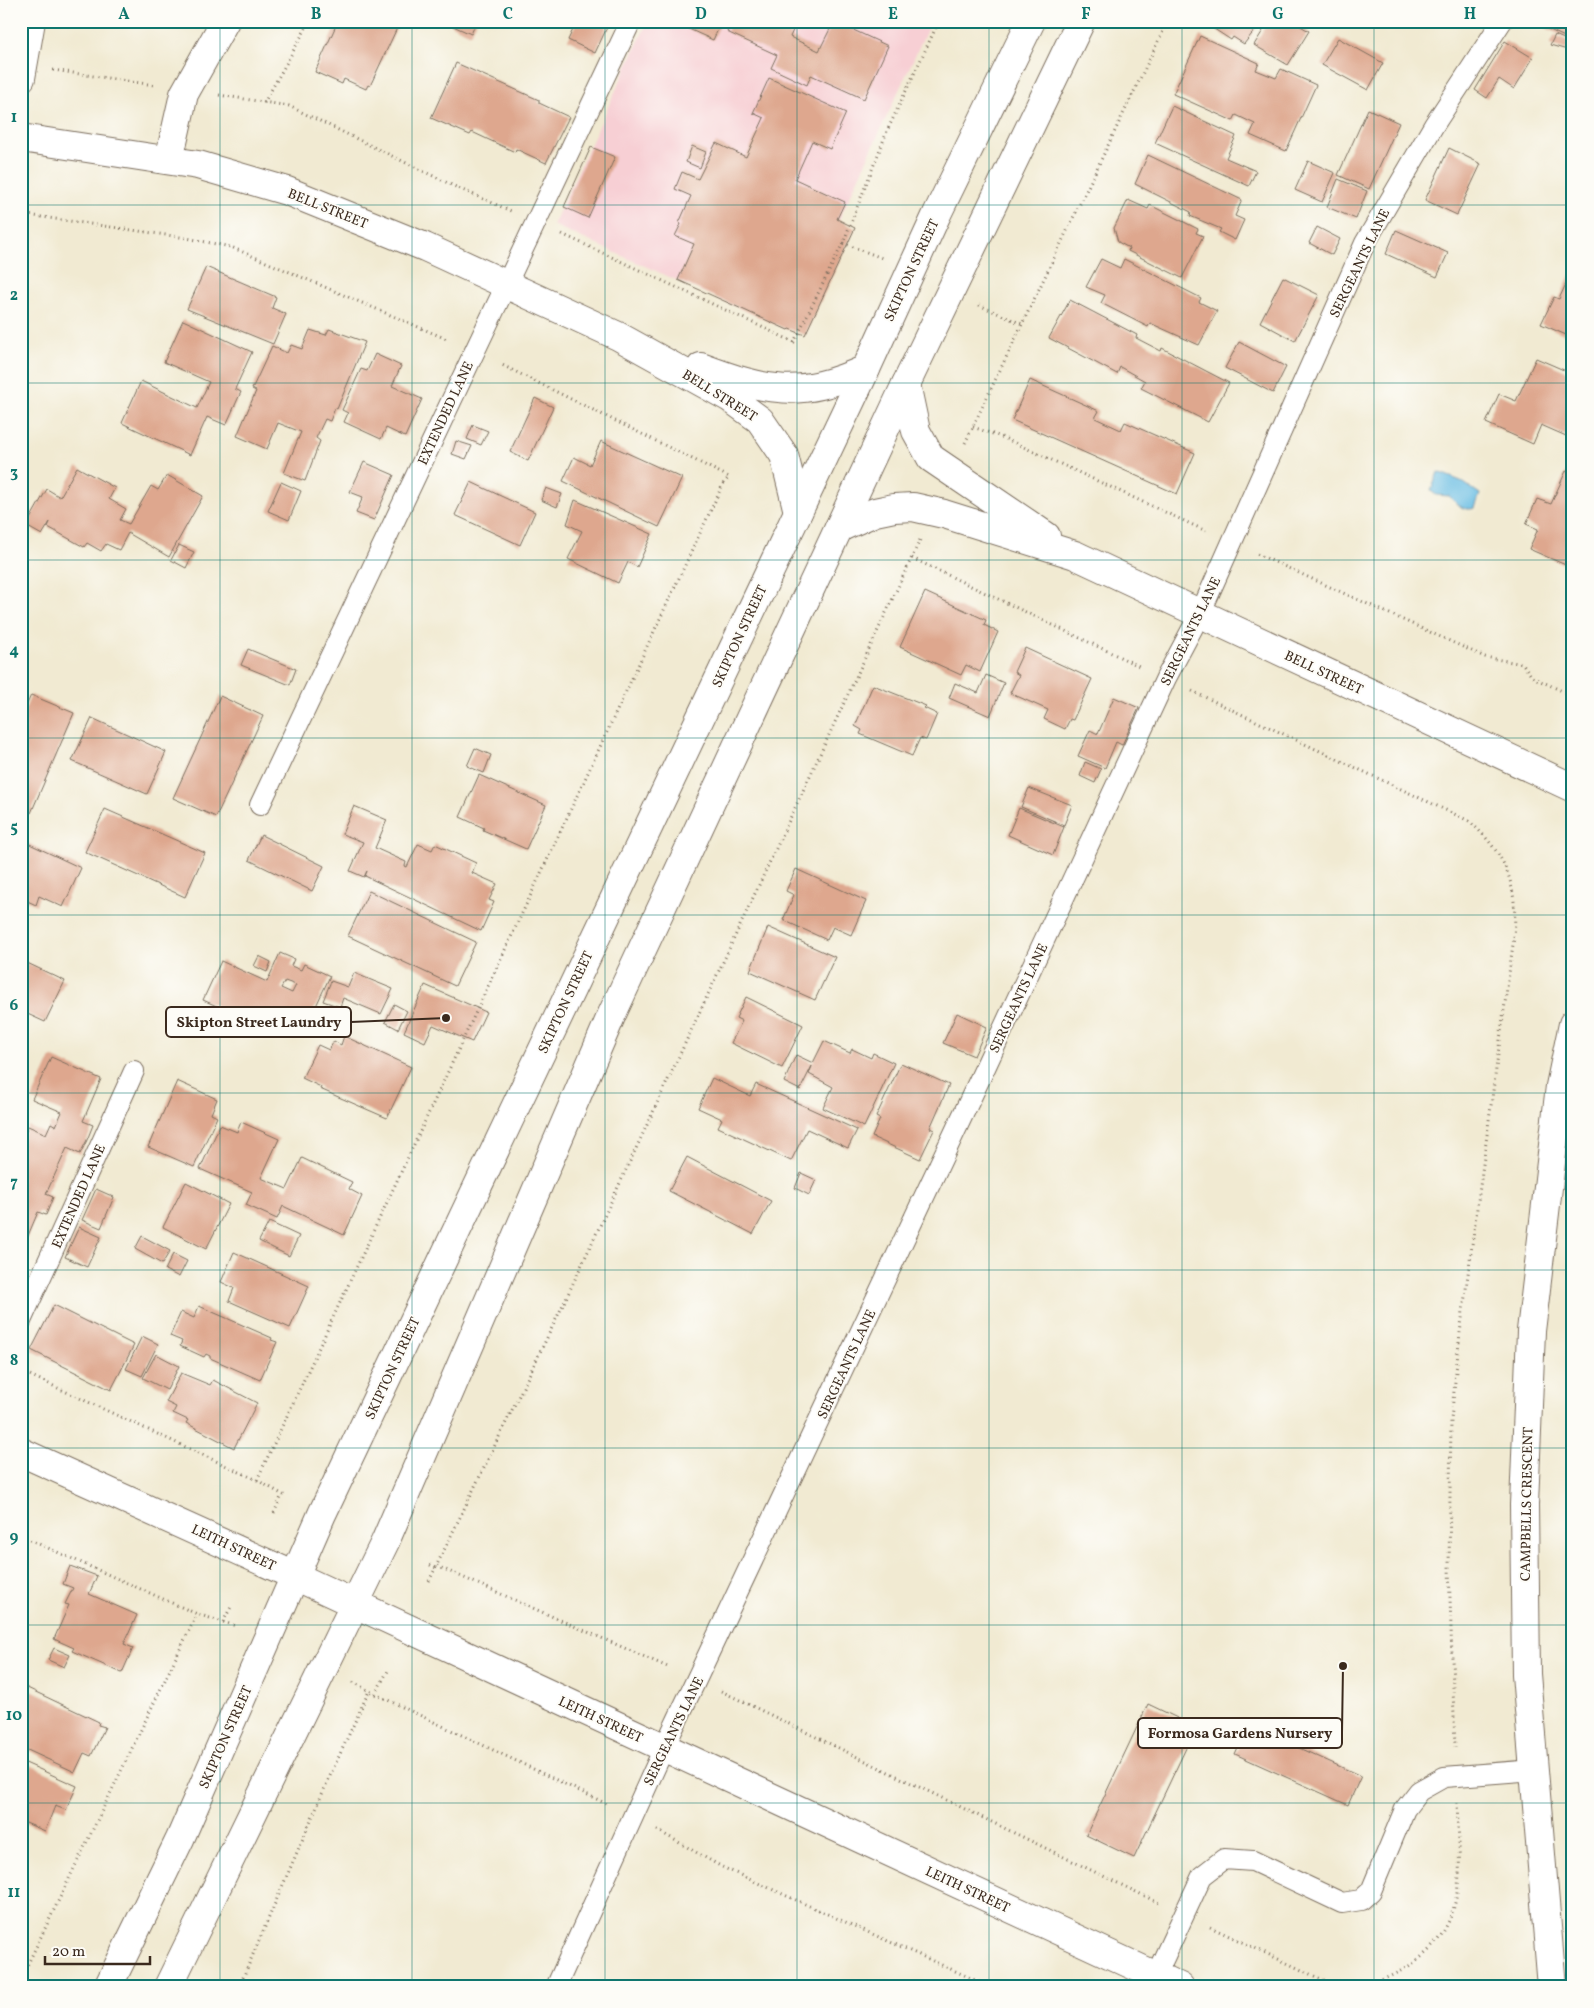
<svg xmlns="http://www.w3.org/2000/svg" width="1594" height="2008" viewBox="0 0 1594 2008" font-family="Vollkorn,serif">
<rect width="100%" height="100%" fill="#fdfcf7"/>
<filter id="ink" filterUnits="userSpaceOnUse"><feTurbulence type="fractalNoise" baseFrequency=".02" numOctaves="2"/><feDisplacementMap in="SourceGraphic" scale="10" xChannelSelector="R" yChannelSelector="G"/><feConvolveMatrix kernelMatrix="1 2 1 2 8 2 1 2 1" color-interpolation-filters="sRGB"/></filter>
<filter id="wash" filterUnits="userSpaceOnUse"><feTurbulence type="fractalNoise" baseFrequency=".0096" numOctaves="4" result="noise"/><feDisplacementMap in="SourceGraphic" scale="20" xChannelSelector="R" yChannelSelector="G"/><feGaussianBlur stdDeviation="1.12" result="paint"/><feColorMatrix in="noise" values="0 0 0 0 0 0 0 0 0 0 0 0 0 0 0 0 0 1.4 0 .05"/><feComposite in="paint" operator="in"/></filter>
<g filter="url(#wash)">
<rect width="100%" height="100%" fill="#f1ead2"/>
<path fill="#f7cfd4" d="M648,21H931L788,330L553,225Z"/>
<path fill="#66bce3" stroke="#507380" d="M1438,472L1461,481L1480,494L1475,508C1462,512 1458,504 1449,496L1436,495L1431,491Z"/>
<g id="blocks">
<path fill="#dea78e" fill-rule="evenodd" d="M338,21H395L393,27L397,28L370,86L368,85L366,89L344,79L342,84L315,72Z
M452,21H477L471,34L451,25Z
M577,21H610L595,53L568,40Z
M681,21H717L721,23L713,40L680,25Z
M732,21H797L790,37L819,51L834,21L888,46L864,99L811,75L807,85L771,68L777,55L727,32Z
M1202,21H1262L1244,44L1233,37L1231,40Z
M1269,21H1292L1309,31L1288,65L1254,45Z
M1313,21H1326L1322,27Z
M1531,21H1573V41Z
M1555,35L1573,43L1571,51L1550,45Z
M1200,36L1259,63L1256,70L1276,78L1281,69L1316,85L1286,151L1250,135L1255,124L1236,115L1233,121L1173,94Z
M1338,38L1383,63L1368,90L1322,65Z
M1505,41L1533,58L1514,89L1499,79L1487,98L1475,90Z
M456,63L539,100V103L569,117L546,163L516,149L515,152L472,132L470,135L431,118Z
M769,78L846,113L830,149L812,141L795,179L845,202L837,219L855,228L805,335L789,329L788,330L678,280L694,244L675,236L681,224L679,223L691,196L675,189L682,172L698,179L716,143L746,157L764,118L753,113Z
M1172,106L1236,136L1226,158L1256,171L1249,186L1155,143Z
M1368,109L1399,123L1369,189L1338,175Z
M692,146L706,152L700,168L686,162Z
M591,147L615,157L588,218L564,207Z
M1449,148L1481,164L1457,215L1425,200Z
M1148,155L1242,200L1235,216L1244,220L1235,240L1219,232L1221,229L1190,216L1191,212L1135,184Z
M1308,161L1335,173L1322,202L1295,190Z
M1338,179L1367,191L1356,219L1327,207Z
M1128,200L1148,209L1150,205L1198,229L1196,233L1203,236L1182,278L1128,251L1129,248L1118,242L1114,228Z
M1317,227L1340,239L1332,255L1309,243Z
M1396,230L1448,253L1437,277L1386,254Z
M1101,259L1120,268L1124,259L1201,298L1199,302L1217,311L1199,345L1150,323L1148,327L1101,303L1105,295L1086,287Z
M206,267L276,297L272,308L286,314L273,344L187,309Z
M1571,273L1573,274V338L1541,324L1554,297L1559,299Z
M1283,277L1319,295L1295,341L1260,322Z
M1070,300L1137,335L1136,338L1161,351L1162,348L1229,383L1208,422L1141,388L1145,381L1120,367L1117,374L1049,338Z
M183,320L252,352L235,389L241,392L226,425L207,417L190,455L122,423L141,381L197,408L209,382L164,362Z
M329,329L365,342L337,409L335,408L330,421L325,419L316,438L320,441L305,481L284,473L301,432L278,423L267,449L237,436L256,391L252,389L272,346L287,353L291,345L302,349L310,330L326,335Z
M1239,342L1286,367L1273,393L1225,368Z
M375,354L401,366L392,386L422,399L405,437L386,428L381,439L344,422L348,413L342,410L361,369L367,371Z
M1536,358L1573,374V439L1541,425L1533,444L1486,423L1499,394L1516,401Z
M1030,380L1099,411L1095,418L1121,430L1125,422L1195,453L1177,494L1012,420Z
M535,398L553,407L528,461L510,452Z
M473,425L488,431L481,445L467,439Z
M456,441L472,446L466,459L452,454Z
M601,441L682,478L659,527L563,481L574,457L590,465Z
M364,462L394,475L374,520L356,513L363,497L350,492Z
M77,467L115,488L109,499L126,509L120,520L129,524L151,486L158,490L167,475L203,496L169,557L128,533L119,550L106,544L101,551L87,543L84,547L48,527L50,522L42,535L26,526L47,489L60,497Z
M1566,471L1573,474V555L1568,566L1529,549L1538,529L1526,524L1537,499L1551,504Z
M281,482L301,491L289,520L268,511Z
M471,482L535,512L520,545L455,515Z
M546,488L562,494L557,507L541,500Z
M575,500L652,534L637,567L628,562L618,583L568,559L582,531L567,524Z
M179,545L194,552L186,568L171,560Z
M925,592L986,620L984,625L998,632L980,672L966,665L961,675L900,647Z
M1025,648L1092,679L1073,720L1070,719L1065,729L1044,719L1048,710L1010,693L1019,675L1014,672Z
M248,649L296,669L290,685L241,665Z
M986,675L1004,683L990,716L949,698L955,683L978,693Z
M873,685L926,706L924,708L937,714L926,740L920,738L912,756L860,734L862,730L855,726Z
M31,695L74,713L31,813L21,809V718Z
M220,696L263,716L216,817L173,798Z
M1114,697L1139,708L1122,745L1116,742L1105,768L1078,756L1090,730L1098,734Z
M92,718L166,752L147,794L72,761Z
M475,748L491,755L484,773L467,766Z
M1085,762L1101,769L1095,783L1080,776Z
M479,775L546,805L526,849L483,830L484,828L460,817Z
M1029,788L1072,805L1064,825L1021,807Z
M354,806L387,820L375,848L406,862L405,866L407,867L418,844L432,850L435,844L476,863L472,873L497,884L489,900L494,902L481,931L365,876L367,871L364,877L350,871L363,842L342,834Z
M1019,808L1064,827L1053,855L1008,835Z
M105,809L205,853L185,897L85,852Z
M261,835L324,866L312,891L249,860Z
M21,840L81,868L63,907L39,896L36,905L21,898Z
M796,869L866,901L851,935L833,927L827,940L783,920L794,895L786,891Z
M369,891L476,942L455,986L348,936Z
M768,927L835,957L815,1000L750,971Z
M280,953L294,959L291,966L301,970L304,964L330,976L303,1034L272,1020L269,1029L203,1000L221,961L267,982ZM285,981L296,985L292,993L281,988Z
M259,956L271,962L267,972L254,966Z
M21,960L65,981L45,1022L21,1011Z
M354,973L393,989L381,1014L343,998L340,1007L323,1001L331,981L348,987Z
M425,985L486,1012L472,1042L433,1025L425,1042L404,1032Z
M746,997L803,1025L782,1068L731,1043L742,1021L736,1018Z
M394,1004L407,1011L398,1029L385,1022Z
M957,1013L987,1027L974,1056L943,1043Z
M344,1036L411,1067L387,1118L320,1089L321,1087L302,1078L318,1045L329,1050L334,1041L341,1045Z
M824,1041L850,1053L852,1049L871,1058L873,1053L894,1063L864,1127L823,1108L833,1087L809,1074L812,1066L800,1090L784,1082L796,1055L813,1063Z
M51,1057L101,1079L83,1121L93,1125L87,1140L80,1154L67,1148L46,1194L53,1197L46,1215L38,1212L21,1252V1142L28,1126L46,1134L51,1123L56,1126L62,1112L32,1099Z
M901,1063L949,1085L930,1128L934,1130L920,1159L872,1137L880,1119L876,1117Z
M712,1078L750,1096L756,1084L857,1130L848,1148L807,1129L791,1161L718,1127L722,1119L698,1108Z
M177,1081L217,1099L211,1114L217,1117L194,1167L148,1147Z
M241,1122L279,1139L261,1178L287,1189L302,1158L352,1182L349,1189L362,1196L344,1235L283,1206L277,1219L246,1205L252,1192L200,1169L220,1125L237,1132Z
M687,1157L771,1201L753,1234L669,1191Z
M801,1173L816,1180L809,1195L795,1188Z
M186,1182L229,1204L206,1249L163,1227Z
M96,1189L114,1197L101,1228L82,1220Z
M269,1222L299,1236L289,1256L259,1241Z
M79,1227L101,1237L87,1267L65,1257Z
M142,1236L170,1251L162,1264L135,1249Z
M234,1252L309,1286L290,1328L229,1301L234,1288L221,1282Z
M173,1254L187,1261L179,1277L165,1270Z
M21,1257L26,1259L21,1269Z
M54,1305L134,1345L111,1390L31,1350Z
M199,1306L272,1338L271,1340L277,1342L260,1380L210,1358V1356L206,1354L204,1357L180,1346L182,1341L170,1336L181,1312L194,1318Z
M142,1336L158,1344L142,1376L126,1369Z
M156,1354L179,1366L167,1390L143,1378Z
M181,1373L210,1385L213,1380L257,1403L234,1448L186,1423L188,1420L173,1413L176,1407L166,1402Z
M70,1566L97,1576L89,1594L137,1615L124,1644L133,1648L122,1673L72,1651L74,1648L54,1639L69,1605L65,1604L73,1588L63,1584Z
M54,1648L70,1655L64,1667L48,1660Z
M21,1685L99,1722L98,1725L105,1727L91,1756L84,1753L75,1772L21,1747Z
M1148,1704L1196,1727L1134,1858L1086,1835Z
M1248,1725L1361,1776L1348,1805L1235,1754Z
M21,1761L77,1786L66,1810L55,1806L45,1831L21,1821Z"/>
</g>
</g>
<g filter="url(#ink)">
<use href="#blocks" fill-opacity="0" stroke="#7b6d5d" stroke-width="1"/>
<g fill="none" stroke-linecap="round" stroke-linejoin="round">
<g stroke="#7b6d5d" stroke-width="22">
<path id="service" d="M260,805L631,21
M21,1321L134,1071
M1156,1975L1202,1876L1224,1859L1253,1861L1342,1903L1361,1900L1371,1891L1405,1809L1419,1791L1444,1777L1534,1770
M556,1987L664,1748L984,1070L1166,678L1200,614L1365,243L1434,125L1502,21"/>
</g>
<g stroke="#7b6d5d" stroke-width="30">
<path id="minor" d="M21,78L31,21
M21,138L198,165L287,191L425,247L618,336L730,398L760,420L784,455L798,512
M169,160L184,94L225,21
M701,367C768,392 799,399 866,369
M906,384L916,431L931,458L1046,536
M839,528L875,512L894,508L913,507L944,514L1075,555L1573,788
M21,1452L295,1576
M1552,1987L1526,1674L1524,1505L1531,1331L1560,1086L1573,1024"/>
</g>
<g stroke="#7b6d5d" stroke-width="30">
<path id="secondary" d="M295,1576L1180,1987"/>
</g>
<g stroke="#7b6d5d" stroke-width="30">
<path id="trunk" d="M108,1987L180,1839L322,1514L866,369L937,214L1031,21
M168,1987L385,1542L612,1014L906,384L1081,21"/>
</g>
<path stroke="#7b6d5d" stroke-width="3" stroke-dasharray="1 4" stroke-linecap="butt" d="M53,70L154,85
M219,95L289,106L458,188L511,211
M264,103L310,21
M21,214L187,238L231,247L449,340
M562,234L794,342L843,243L888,129L939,21
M843,243L882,258
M979,305L1022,324
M973,427L1004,438L1206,531
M965,443L1163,31L1169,21
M1257,554L1485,657L1523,664L1532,677L1573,696
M912,558L1141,667
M1192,691L1469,821C1507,855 1518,885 1514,937L1460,1333L1451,1420L1449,1568L1455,1747
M21,1371L257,1480L287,1497
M257,1480L723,484L729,477L500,364
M274,1513L282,1495
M21,1536L197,1614L236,1626
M430,1565L436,1568
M437,1566L670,1668
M429,1581L562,1307L920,540
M223,1622L231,1607
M353,1682L375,1694L389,1669
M721,1691L1159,1903
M375,1694L607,1804
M657,1830L722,1867L991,1987
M1210,1927C1236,1939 1263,1952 1289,1964C1307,1972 1326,1984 1346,1985C1366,1987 1387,1979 1404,1969C1470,1930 1460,1870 1457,1803
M21,1978L197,1614
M239,1987L329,1778L369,1691"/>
<use href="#service" stroke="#fff" stroke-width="20"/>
<use href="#minor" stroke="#fff" stroke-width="28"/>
<use href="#secondary" stroke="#fff" stroke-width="28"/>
<use href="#trunk" stroke="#fff" stroke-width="28"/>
</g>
</g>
<path fill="none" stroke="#0f766e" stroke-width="1" stroke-opacity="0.55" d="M220,21V1987M412,21V1987M605,21V1987M797,21V1987M989,21V1987M1182,21V1987M1374,21V1987M21,205H1573M21,383H1573M21,560H1573M21,738H1573M21,915H1573M21,1093H1573M21,1270H1573M21,1448H1573M21,1625H1573M21,1803H1573"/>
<g text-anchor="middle" stroke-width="4" stroke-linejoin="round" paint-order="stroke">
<g font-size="14" fill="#3b2a1e" stroke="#fdfcf7">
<text transform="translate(328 208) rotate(22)" y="5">BELL STREET</text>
<text transform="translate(1359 263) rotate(-64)" y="5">SERGEANTS LANE</text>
<text transform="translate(911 270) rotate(-65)" y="5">SKIPTON STREET</text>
<text transform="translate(720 395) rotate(32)" y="5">BELL STREET</text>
<text transform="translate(445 413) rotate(-65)" y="5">EXTENDED LANE</text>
<text transform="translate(1190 631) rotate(-64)" y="5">SERGEANTS LANE</text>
<text transform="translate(739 636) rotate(-65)" y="5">SKIPTON STREET</text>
<text transform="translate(1324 672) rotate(25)" y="5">BELL STREET</text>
<text transform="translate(1018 998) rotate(-65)" y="5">SERGEANTS LANE</text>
<text transform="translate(565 1002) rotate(-65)" y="5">SKIPTON STREET</text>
<text transform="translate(78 1196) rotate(-66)" y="5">EXTENDED LANE</text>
<text transform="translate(846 1364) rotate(-65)" y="5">SERGEANTS LANE</text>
<text transform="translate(392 1368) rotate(-65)" y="5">SKIPTON STREET</text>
<text transform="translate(1526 1504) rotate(-89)" y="5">CAMPBELLS CRESCENT</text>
<text transform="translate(234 1547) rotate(25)" y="5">LEITH STREET</text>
<text transform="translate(601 1719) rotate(25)" y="5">LEITH STREET</text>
<text transform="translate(673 1731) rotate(-64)" y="5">SERGEANTS LANE</text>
<text transform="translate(225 1737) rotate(-66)" y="5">SKIPTON STREET</text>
<text transform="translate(968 1889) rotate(25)" y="5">LEITH STREET</text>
</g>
</g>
<path fill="none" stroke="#3b2a1e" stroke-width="2" d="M446 1018L351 1022M1343 1666L1342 1733"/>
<g fill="#3b2a1e" stroke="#fdfcf7" stroke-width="2">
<circle cx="446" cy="1018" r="5"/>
<circle cx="1343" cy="1666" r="5"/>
</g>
<g fill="#fdfcf7" stroke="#3b2a1e" stroke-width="2">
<rect x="166" y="1007" width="185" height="30" rx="5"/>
<rect x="1138" y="1718" width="204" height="30" rx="5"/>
</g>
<g font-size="15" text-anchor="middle" font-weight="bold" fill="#3b2a1e">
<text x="259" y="1027">Skipton Street Laundry</text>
<text x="1240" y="1738">Formosa Gardens Nursery</text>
</g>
<rect width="1594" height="2008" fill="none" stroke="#fdfcf7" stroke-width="55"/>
<path d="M45 1956v8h105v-8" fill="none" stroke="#3b2a1e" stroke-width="2.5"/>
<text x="52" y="1956" font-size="15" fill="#3b2a1e" stroke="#fdfcf7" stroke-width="4" paint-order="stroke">20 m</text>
<rect x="28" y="28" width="1538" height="1952" fill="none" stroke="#0f766e" stroke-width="2"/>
<g font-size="16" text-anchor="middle" font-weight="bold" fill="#0f766e">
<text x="124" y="19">A</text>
<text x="316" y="19">B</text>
<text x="508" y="19">C</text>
<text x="701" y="19">D</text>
<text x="893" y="19">E</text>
<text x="1086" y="19">F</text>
<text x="1278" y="19">G</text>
<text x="1470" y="19">H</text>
<text x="14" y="122">1</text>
<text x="14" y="300">2</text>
<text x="14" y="477">3</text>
<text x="14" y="655">4</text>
<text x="14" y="832">5</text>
<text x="14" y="1010">6</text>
<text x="14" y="1187">7</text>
<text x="14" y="1365">8</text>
<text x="14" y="1542">9</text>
<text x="14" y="1720">10</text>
<text x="14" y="1897">11</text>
</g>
</svg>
